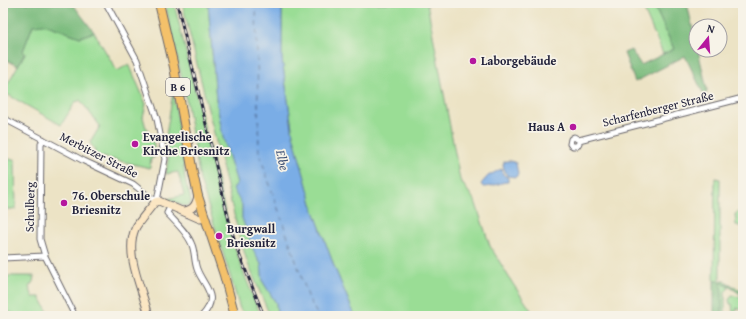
<svg xmlns="http://www.w3.org/2000/svg" width="746" height="319" viewBox="0 0 746 319" font-family="'Gentium Book Plus',serif">
<rect width="100%" height="100%" fill="#f7f3e8"/>
<filter id="ink" filterUnits="userSpaceOnUse"><feTurbulence type="fractalNoise" baseFrequency=".025" numOctaves="2"/><feDisplacementMap in="SourceGraphic" scale="8" xChannelSelector="R" yChannelSelector="G"/><feConvolveMatrix kernelMatrix="1 2 1 2 8 2 1 2 1" color-interpolation-filters="sRGB"/></filter>
<filter id="wash" filterUnits="userSpaceOnUse"><feTurbulence type="fractalNoise" baseFrequency=".012" numOctaves="4" result="noise"/><feDisplacementMap in="SourceGraphic" scale="16" xChannelSelector="R" yChannelSelector="G"/><feGaussianBlur stdDeviation="0.9" result="paint"/><feColorMatrix in="noise" values="0 0 0 0 0 0 0 0 0 0 0 0 0 0 0 0 0 1.4 0 .05"/><feComposite in="paint" operator="in"/></filter>
<g filter="url(#wash)">
<rect width="100%" height="100%" fill="#ece3c5"/>
<path fill="#9add95" stroke="#5e8068" d="M165,3H174L231,236L243,271L261,316H247L240,309L229,272L200,180L185,93Z
M182,3H208L216,99L223,137L237,183L234,189L242,205V218L255,254L261,264L263,282L276,303L277,316H270L248,264L239,235Z
M282,3H427L460,180L475,201L490,246L513,284L535,316H355L334,266L314,211L293,135L282,59Z
M641,3H653L674,49L663,54Z
M44,23L80,37L94,32L117,71L129,64L146,104L143,117L146,128L152,137L154,145V158H151L150,168L94,155L95,150L90,143L100,126L80,100L77,102L76,101L61,125L3,92L25,53L23,51L33,25Z
M173,92C178,121 183,150 185,179C186,187 191,195 191,203L188,206L181,205L167,199L184,195L178,172L166,174L169,154L165,142Z
M3,159H15L16,209H3Z
M715,178L720,179V281H714Z
M743,209V227L736,225L735,214Z
M3,276H34L33,282L29,287L33,297H40L50,316H20L3,310Z
M722,282L729,288L725,292V316H722L721,283Z
M732,295L739,297L743,301V310L737,308L734,316H730V313L733,314L732,304H730L729,300Z"/>
<path fill="#7bbc7e" stroke="#4e6f5c" d="M3,3H72L94,32L80,37L44,24L33,25L23,51L25,53L18,66L3,58Z
M653,3H687L696,43V50H698L707,90L705,97L685,56L635,82L624,53L631,50L641,65L674,49Z
M714,281H725L743,292V296C736,291 728,285 721,283L722,294V316H714Z"/>
<path fill="#7aade6" stroke="#4e6890" d="M208,3H282V59L293,135L314,211L334,266L355,316H278L277,315L276,303L263,282L261,264L255,254L242,218V205L233,189L237,183L223,137L216,99Z
M507,161H511L516,163L518,174L516,177L507,176L503,166L504,162Z
M501,169L503,174L508,178V182C500,182 494,187 483,187L481,184L488,176Z"/>
<g fill="none" stroke-linecap="round" stroke-linejoin="round">
<path stroke="#415377" stroke-width="1" stroke-dasharray="5 4" stroke-linecap="butt" d="M256,3L259,153L309,299L318,316"/>
</g>
</g>
<g filter="url(#ink)">
<g fill="none" stroke-linecap="round" stroke-linejoin="round">
<g stroke="#69666b" stroke-width="7">
<path id="street" d="M3,118L84,161L133,184L148,196L157,201L165,159L157,119L137,60L106,3
M43,139L41,144L40,239L45,256L75,316
M579,140V143L577,146H573L570,144L571,139L574,137L579,140L743,98
M171,205L167,213C175,222 188,233 192,245C195,252 194,261 197,269C203,286 221,296 202,316
M3,258L45,256"/>
</g>
<g stroke="#69666b" stroke-width="9">
<path id="secondary" d="M183,211C193,210 196,205 198,196
M149,316C143,291 124,255 135,229C138,222 150,209 155,202L159,201L200,219L205,218"/>
</g>
<g stroke="#69666b" stroke-width="10">
<path id="primary" d="M159,3L174,67L193,173L198,196L224,275L235,316"/>
</g>
<use href="#street" stroke="#fff" stroke-width="5"/>
<use href="#secondary" stroke="#fbe6c3" stroke-width="7"/>
<use href="#primary" stroke="#f4c16a" stroke-width="8"/>
<g stroke="#22223b" stroke-width="3">
<path id="rail" d="M177,3L231,229L239,254L264,316"/>
</g>
<use href="#rail" stroke="#f7f3e8" stroke-width="1.5" stroke-dasharray="4.5" stroke-linecap="butt"/>
</g>
</g>
<g fill="#b5179e" stroke="#f7f3e8" stroke-width="1.5">
<circle cx="473" cy="61" r="4"/>
<circle cx="573" cy="127" r="4"/>
<circle cx="135" cy="144" r="4"/>
<circle cx="64" cy="203" r="4"/>
<circle cx="219" cy="236" r="4"/>
</g>
<g text-anchor="middle" stroke-width="3.5" stroke-linejoin="round" paint-order="stroke">
<rect fill="#f7f3e8" stroke="#62616f" stroke-width="1" x="166" y="78" width="24" height="18" rx="3"/>
<g font-size="11" font-weight="bold" fill="#22223b">
<text x="178" y="91">B 6</text>
</g>
<g font-size="12" font-weight="bold" fill="#22223b" stroke="#f7f3e8" text-anchor="start">
<text x="481" y="65">Laborgebäude</text>
<text x="565" y="131" text-anchor="end">Haus A</text>
<text x="143" y="141">Evangelische<tspan x="143" dy="14">Kirche Briesnitz</tspan></text>
<text x="72" y="200">76. Oberschule<tspan x="72" dy="14">Briesnitz</tspan></text>
<text x="227" y="233">Burgwall<tspan x="227" dy="14">Briesnitz</tspan></text>
</g>
<g font-size="12" fill="#22223b" stroke="#f7f3e8">
<text transform="translate(658 109) rotate(-14)" y="4">Scharfenberger Straße</text>
<text transform="translate(99 155) rotate(27)" y="4">Merbitzer Straße</text>
<text transform="translate(30 207) rotate(-89)" y="4">Schulberg</text>
</g>
<g font-size="13" font-style="italic" fill="#415377" stroke="#f7f3e8">
<text transform="translate(283 160) rotate(78)" y="5">Elbe</text>
</g>
</g>
<rect width="746" height="319" fill="none" stroke="#f7f3e8" stroke-width="16"/>
<g transform="translate(708 38) rotate(17)"><circle r="19" fill="#f7f3e8" stroke="#a29fa3"/>
<path d="M0-3L7 15L0 10L-7 15Z" fill="#b5179e"/>
<text y="-6" font-size="11" font-weight="bold" text-anchor="middle" fill="#22223b">N</text>
</g>
</svg>
